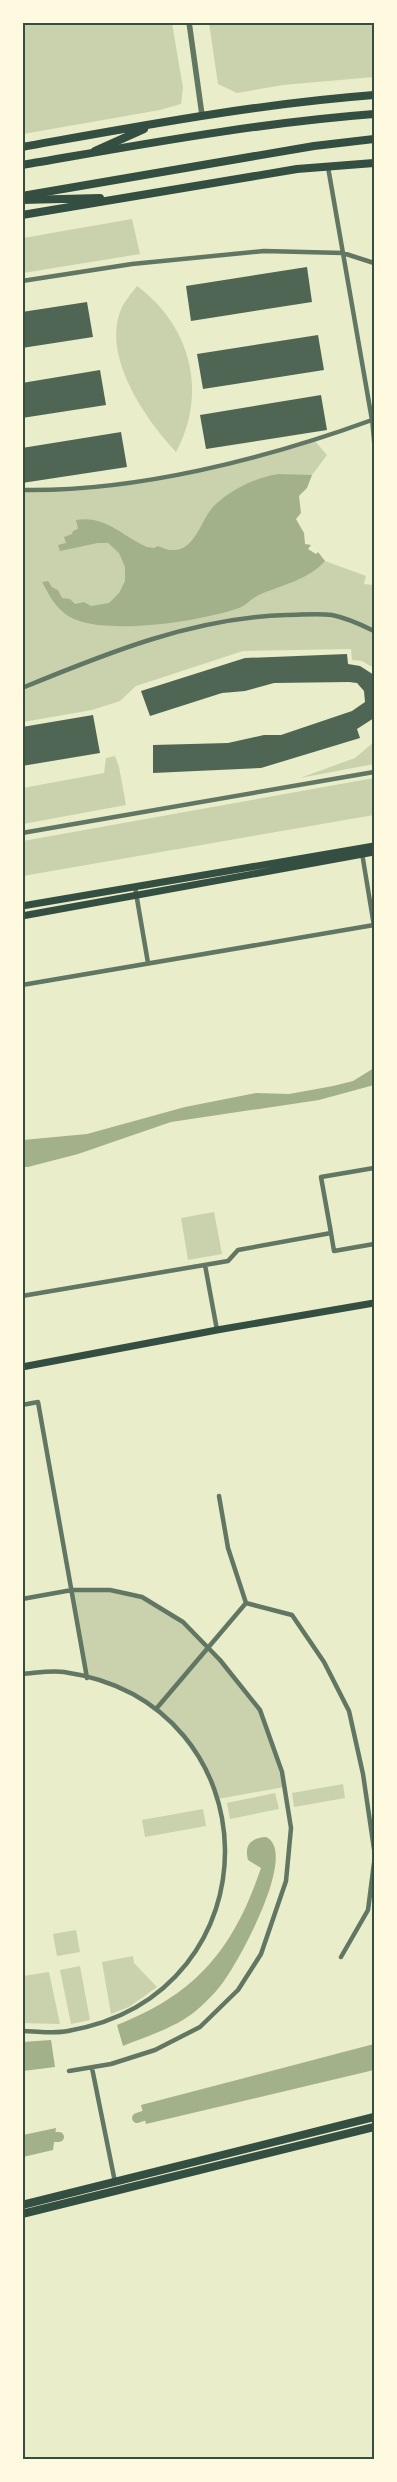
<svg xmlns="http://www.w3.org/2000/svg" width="397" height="2482" viewBox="0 0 397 2482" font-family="'Crimson Pro',serif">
<rect width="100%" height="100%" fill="#e9edc9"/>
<path fill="#cad2ad" d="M23,22L172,23L183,88L181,104L160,110L23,134Z
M209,23H374V77L283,85L237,93L218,84Z
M132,219L140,254L23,273V238Z
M137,286C191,326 208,393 176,452C146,420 105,361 119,315C122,304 130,295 137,286Z
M314,440L327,455L312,475L284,499L294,554L325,561L366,576L364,584L374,585V668L362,661L352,660L351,649L243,651L136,686L120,701L92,710L23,722V490L124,483L216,466Z
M374,742V764L300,778L355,758Z
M115,756L119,767L126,805L23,824V788L104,773L106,758Z
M374,778V815L23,876V841Z
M214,1212L222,1254L188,1260L181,1218Z
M72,1590H110L142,1597L183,1622L220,1660L260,1710L284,1787L218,1799C215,1787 209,1777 203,1767C179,1721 137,1690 87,1678Z
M343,1784L345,1798L294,1807L292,1793Z
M275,1793L279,1809L230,1819L227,1803Z
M203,1809L206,1826L145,1837L142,1820Z
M76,1930L80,1952L57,1956L53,1934Z
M133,1956L134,1963L157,1987L129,2007L111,2014L102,1962Z
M80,1966L90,2020L71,2024L60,1970Z
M49,1972L60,2024L23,2023V1976Z"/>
<path fill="#a3b18a" d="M278,474L312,475L307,488L299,496L301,513L296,519L304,533L305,544L311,545L308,549L316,554L318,552L325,561C309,579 283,585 261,594C253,597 247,605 239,608C203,621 95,639 64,613C54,605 48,593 42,582L48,581L52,587L58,590L62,598L70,599L75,604L84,602L91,606L109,603L119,593L125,581V567L119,553L108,543H98L60,551L58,545L66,543L64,537L72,534L73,531L78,529L76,520C106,515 122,536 147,547L154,548L158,546C195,564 199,518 216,504C233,488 256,478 278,474Z
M374,1068V1085L319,1100L171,1122L78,1154L28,1167H23V1140L87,1134L185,1107L256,1093L289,1094L333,1086L353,1081Z
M266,1837C299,1852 239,1961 224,1981C217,1991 207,2001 198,2009C178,2027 147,2036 123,2046L117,2025C197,1994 234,1948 261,1868L248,1860C244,1845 251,1838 266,1837Z
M51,2040L55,2067L23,2071V2042Z
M374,2044V2070L146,2124L141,2105Z
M56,2128L53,2150L23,2157V2135Z"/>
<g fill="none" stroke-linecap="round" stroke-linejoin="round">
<path stroke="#a3b18a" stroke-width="10" d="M137,2118L143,2116
M55,2137H59"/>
</g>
<path fill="#4f6655" d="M307,267L312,302L191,321L186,286Z
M87,302L93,337L22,348V312Z
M318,335L324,370L203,389L197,354Z
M100,370L106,405L22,418V383Z
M321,395L327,430L206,449L200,415Z
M121,432L127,467L22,483V448Z
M347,654L348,664L360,666L374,675V718L357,729L360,738L261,768L153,773V745L228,743L264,735H281L352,711L365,702L364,691L357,683L349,682L274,683L245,691L222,693L150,716L141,691L245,658Z
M93,715L100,753L22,766V727Z"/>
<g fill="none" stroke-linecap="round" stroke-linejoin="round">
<path stroke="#617663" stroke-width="4" d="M372,420L374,443"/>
<path stroke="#617663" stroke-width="4.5" d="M22,281L132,264L264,251L343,253L374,263
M22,490C136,492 265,459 372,420L328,167
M22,688C107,653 193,618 286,615C301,615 317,613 332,615C347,618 360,624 374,631
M22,833L374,772
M362,853L374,926
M135,887L148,963
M22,985L374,925
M331,1233L321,1177L374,1168
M205,1265L217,1330
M22,1296L228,1261L238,1250L331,1233L334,1251L374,1244
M22,1405L38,1402L87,1678
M219,1496L228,1548L246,1603L292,1615L324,1662L349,1711L363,1774L374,1849
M22,1599L72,1590H110L142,1597L183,1622L220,1660L260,1710L282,1772L291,1828L286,1881L261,1954L238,1990L200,2027L155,2050L111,2064L69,2071
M22,1674C36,1673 51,1670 64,1672C276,1703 280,1994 68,2031C54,2034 37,2031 22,2031
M156,1709L246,1603
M341,1957L368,1910L374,1863
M92,2068L115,2182"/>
<path stroke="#617663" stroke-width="5.5" d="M189,22L202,115"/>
<path stroke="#344e41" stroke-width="7" d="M22,906L374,846
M22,916L374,852
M22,1367L217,1330L374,1303"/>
<path stroke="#344e41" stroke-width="8" d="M22,147C140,126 256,104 374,95
M95,151L144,129
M22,200L100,198
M22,215L297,169L374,163
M22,2205L374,2117
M22,2214L374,2127"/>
<path stroke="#344e41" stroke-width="8" d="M22,165C139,145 256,123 374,114
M22,196L314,146L374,139"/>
</g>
<rect width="397" height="2482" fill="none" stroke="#fefae0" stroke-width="48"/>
<rect x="24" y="24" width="349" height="2434" fill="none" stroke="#344e41" stroke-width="2"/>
</svg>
